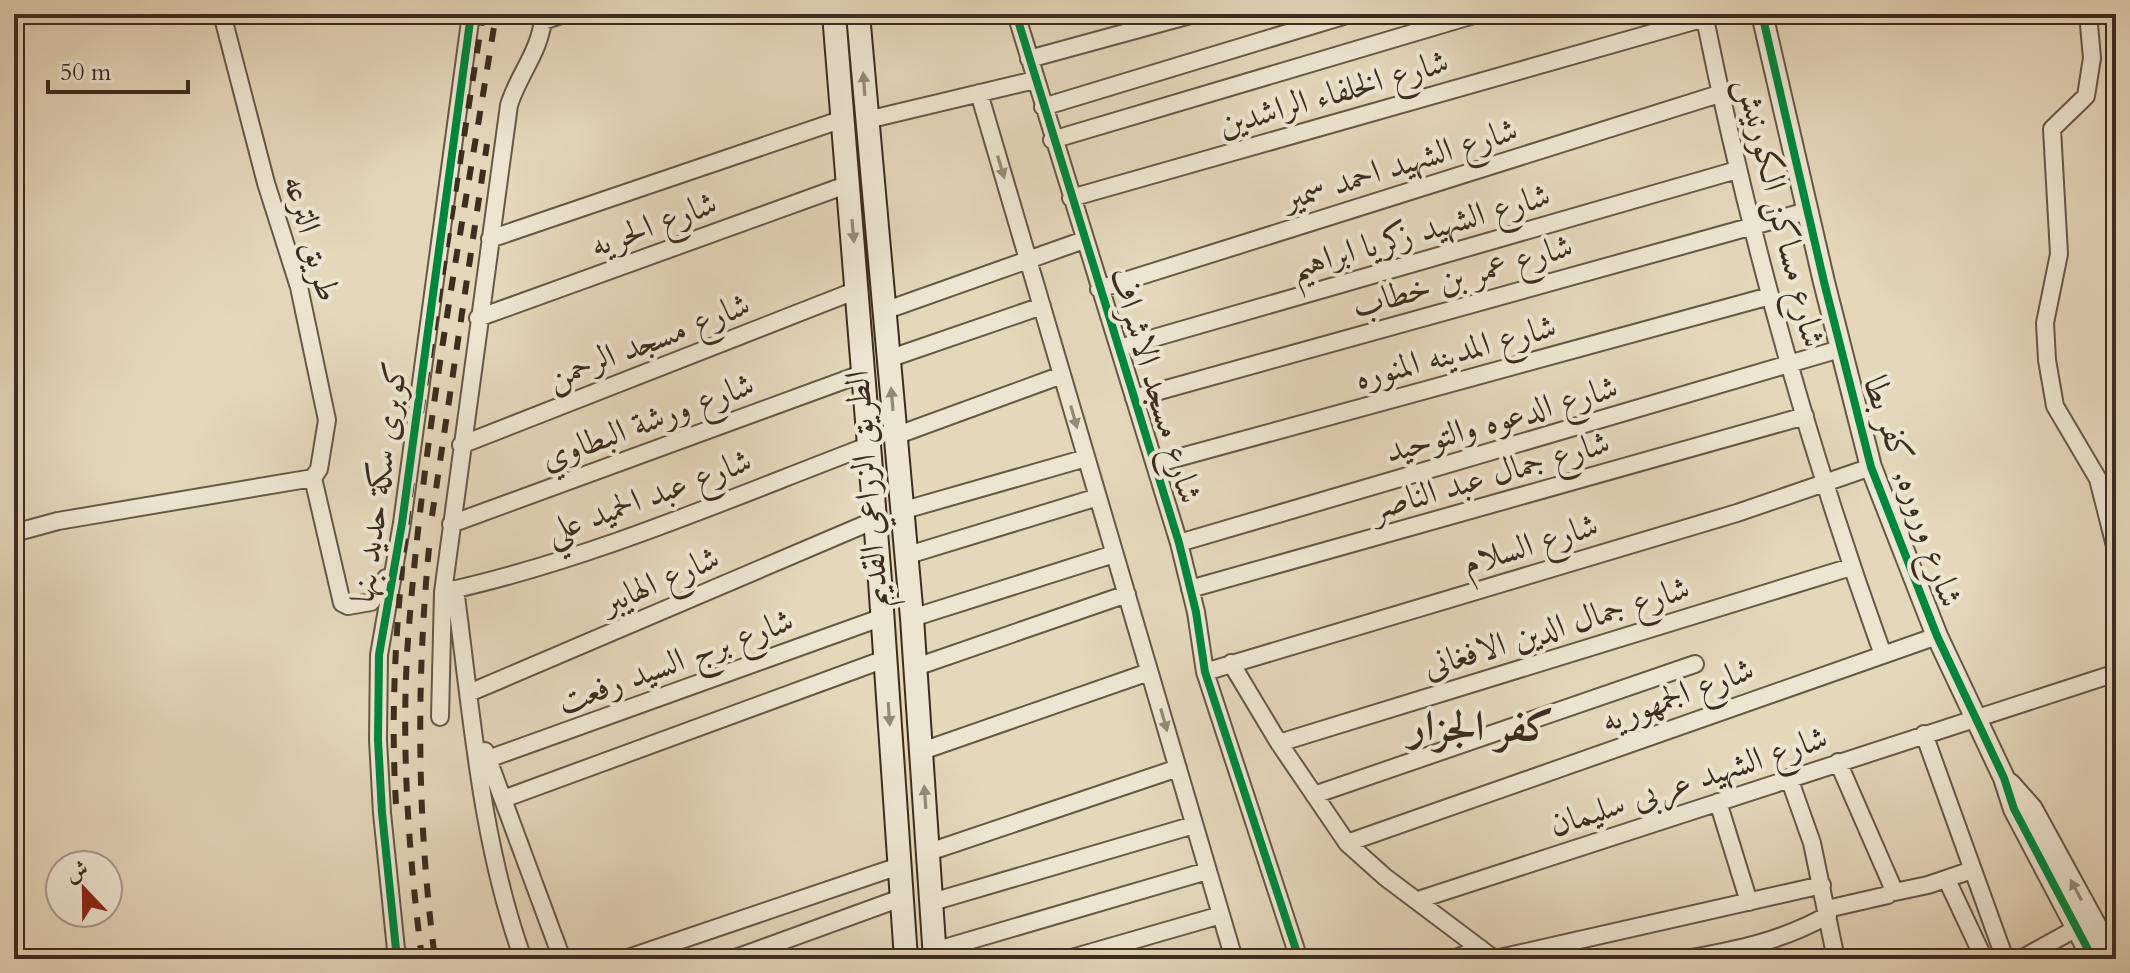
<svg xmlns="http://www.w3.org/2000/svg" width="2130" height="973" viewBox="0 0 2130 973" font-family="Cardo,Amiri,serif">
<rect width="100%" height="100%" fill="#e4d7ba"/>
<filter id="stains"><feTurbulence type="fractalNoise" baseFrequency=".0025" numOctaves="4"/><feColorMatrix values="0 0 0 0 .2 0 0 0 0 .09 0 0 0 0 .02 0 0 0 .5 -.17"/></filter>
<radialGradient id="worn" r=".72"><stop offset=".6" stop-color="#630" stop-opacity="0"/><stop offset="1" stop-color="#630" stop-opacity=".3"/></radialGradient>
<g fill="none" stroke-linecap="round" stroke-linejoin="round">
<g stroke="#665845" stroke-width="20">
<path id="minor" d="M222,14L266,183L299,287L327,420L319,469L313,478
M1016,14L1179,543L1196,612L1205,672L1299,959
M1704,14C1748,231 1807,444 1882,652
M2088,14L2092,58L2086,96L2052,129L2059,254L2045,323L2047,360L2055,406L2098,479L2116,550
M543,21L564,14
M1029,59L1194,14
M979,93L1234,959
M1043,107L1350,14
M867,120L1035,80
M1052,140L1477,14
M1071,198L1705,18
M490,239L843,119
M1099,289L1719,94
M884,311L1084,240
M478,318L849,184
M1119,348L1737,170
M888,359L1042,306
M1134,398L1807,211
M895,436L1062,375
M461,445L857,290
M1155,464L1770,296
M313,478L342,603L348,606L371,602L386,578
M901,511L1086,458
M451,524L864,373
M14,533L58,521L313,478
M1179,543L1840,349
M905,556L1098,497
M455,589C472,714 480,839 523,959
M1190,589L1805,416
M443,592C590,560 730,498 870,445
M912,618L1114,554
M1231,663L1279,743L1347,843L1385,877L1494,959
M916,667L1127,594
M1205,672L1737,513L1871,467
M469,693L875,520
M440,717L443,592L509,105C520,71 540,53 544,14
M1924,734L2005,959
M1279,743L1851,567
M485,751L562,959
M922,751L1149,672
M488,759L883,617
M1789,778L1812,843L1836,959
M1314,795L1695,664
M503,799L885,659
M1718,802L1749,902
M1347,843L1937,636
M929,852L1178,768
M1947,880L1984,959
M1890,893L1928,885L1972,870
M1418,900L2116,673
M932,902L1194,825
M1827,909L1888,895L1893,888L1838,762
M934,951L1207,871
M397,959L382,813L378,740L379,655L402,523L471,14
M625,959L899,866
M733,959L901,898
M1068,959L1221,915
M1454,959L1480,948
M1495,959L1822,885
M1685,959C1737,950 1782,941 1828,915
M2021,959L2075,929"/>
</g>
<g stroke="#665845" stroke-width="24">
<path id="tertiary" d="M1762,14L1824,282L1871,467L1937,636L2004,778L2014,809L2093,959
M2010,784L2032,809L2114,959"/>
</g>
<g stroke="#3c2d1e" stroke-width="26">
<path id="secondary" d="M834,14L880,581L906,959
M858,14L912,618L935,959"/>
</g>
<use href="#minor" stroke="#ede5d2" stroke-width="16"/>
<use href="#tertiary" stroke="#ede5d2" stroke-width="20"/>
<use href="#secondary" stroke="#ede5d2" stroke-width="22"/>
<path stroke="#3c2d1e" stroke-width="6" stroke-dasharray="14 14" stroke-linecap="butt" d="M421,413L483,14
M432,516L487,144
M429,548C416,685 417,822 435,959
M396,804C389,693 399,582 413,473
M422,959C408,849 400,737 409,626C425,421 464,217 496,14"/>
<g stroke="#ede5d2" stroke-width="13">
<path id="cycleway" d="M1016,14L1179,543L1196,612L1205,672L1299,959
M1762,14L1824,282L1871,467L1937,636L2004,778L2014,809L2093,959
M397,959L382,813L378,740L379,655L402,523L471,14"/>
</g>
<use href="#cycleway" stroke="#00873e" stroke-width="8"/>
</g>
<defs><path id="oneway-solid" d="M-6-.8H1V-3.2L6.5 0L1 3.2V.8H-6Z" transform="scale(2)"/></defs>
<g fill="#948978">
<use href="#oneway-solid" transform="translate(864 84) rotate(-94)"/>
<use href="#oneway-solid" transform="translate(1001 167) rotate(73)"/>
<use href="#oneway-solid" transform="translate(853 231) rotate(85)"/>
<use href="#oneway-solid" transform="translate(892 399) rotate(-95)"/>
<use href="#oneway-solid" transform="translate(1074 417) rotate(74)"/>
<use href="#oneway-solid" transform="translate(889 714) rotate(86)"/>
<use href="#oneway-solid" transform="translate(1164 720) rotate(74)"/>
<use href="#oneway-solid" transform="translate(925 797) rotate(-94)"/>
<use href="#oneway-solid" transform="translate(2076 890) rotate(-118)"/>
</g>
<g text-anchor="middle" stroke-width="8" stroke-linejoin="round" paint-order="stroke">
<g font-size="34" fill="#3c2d1e" stroke="#ede5d2">
<text transform="translate(1333 92) rotate(-16)" y="12">شارع الخلفاء الراشدين</text>
<text transform="translate(1400 163) rotate(-17)" y="12">شارع الشهيد احمد سمير</text>
<text transform="translate(1782 212) rotate(76)" y="12">شارع مساكن الكورنيش</text>
<text transform="translate(653 223) rotate(-20)" y="12">شارع الحريه</text>
<text transform="translate(1420 230) rotate(-16)" y="12">شارع الشهيد زكريا ابراهيم</text>
<text transform="translate(313 238) rotate(74)" y="12">طريق الترعه</text>
<text transform="translate(1462 275) rotate(-16)" y="12">شارع عمر بن خطاب</text>
<text transform="translate(648 340) rotate(-21)" y="12">شارع مسجد الرحمن</text>
<text transform="translate(1455 351) rotate(-15)" y="12">شارع المدينه المنوره</text>
<text transform="translate(1157 385) rotate(73)" y="12">شارع مسجد الاشراف</text>
<text transform="translate(1501 418) rotate(-16)" y="12">شارع الدعوه والتوحيد</text>
<text transform="translate(647 420) rotate(-20)" y="12">شارع ورشة البطاوي</text>
<text transform="translate(1490 474) rotate(-16)" y="12">شارع جمال عبد الناصر</text>
<text transform="translate(378 482) rotate(-82)" y="12">كوبرى سكة حديد بنها</text>
<text transform="translate(866 489) rotate(-95)" y="12">الطريق الزراعي القديم</text>
<text transform="translate(1914 491) rotate(71)" y="12">شارع وروره, كفر بطا</text>
<text transform="translate(648 495) rotate(-20)" y="12">شارع عبد الحميد علي</text>
<text transform="translate(1530 543) rotate(-17)" y="12">شارع السلام</text>
<text transform="translate(660 579) rotate(-23)" y="12">شارع الهايبر</text>
<text transform="translate(1556 626) rotate(-17)" y="12">شارع جمال الدين الافغانى</text>
<text transform="translate(675 660) rotate(-20)" y="12">شارع برج السيد رفعت</text>
<text transform="translate(1677 694) rotate(-20)" y="12">شارع الجمهوريه</text>
<text transform="translate(1688 780) rotate(-18)" y="12">شارع الشهيد عربى سليمان</text>
</g>
<g font-size="42" font-weight="bold" fill="#3c2d1e" stroke="#ede5d2">
<text x="1481" y="740">كفر الجزار</text>
</g>
</g>
<rect width="2130" height="973" fill="none" stroke="#e4d7ba" stroke-width="48"/>
<rect x="16" y="16" width="2098" height="941" fill="none" stroke="#3c2d1e" stroke-width="4"/>
<rect x="24" y="24" width="2082" height="925" fill="none" stroke="#3c2d1e" stroke-width="2"/>
<g transform="translate(84 889) rotate(338)"><circle r="38" fill="#ede5d2" stroke="#a69b8a" stroke-width="2"/>
<path d="M0-6L14 30L0 20L-14 30Z" fill="#8f2418"/>
<text y="-12" font-size="22" font-weight="bold" text-anchor="middle" fill="#3c2d1e">ش</text>
</g>
<path d="M48 80v12h140v-12" fill="none" stroke="#3c2d1e" stroke-width="4"/>
<text x="60" y="80" font-size="24" fill="#3c2d1e" stroke="#ede5d2" stroke-width="6" paint-order="stroke">50 m</text>
<rect width="100%" height="100%" filter="url(#stains)"/>
<rect width="100%" height="100%" fill="url(#worn)"/>
</svg>
